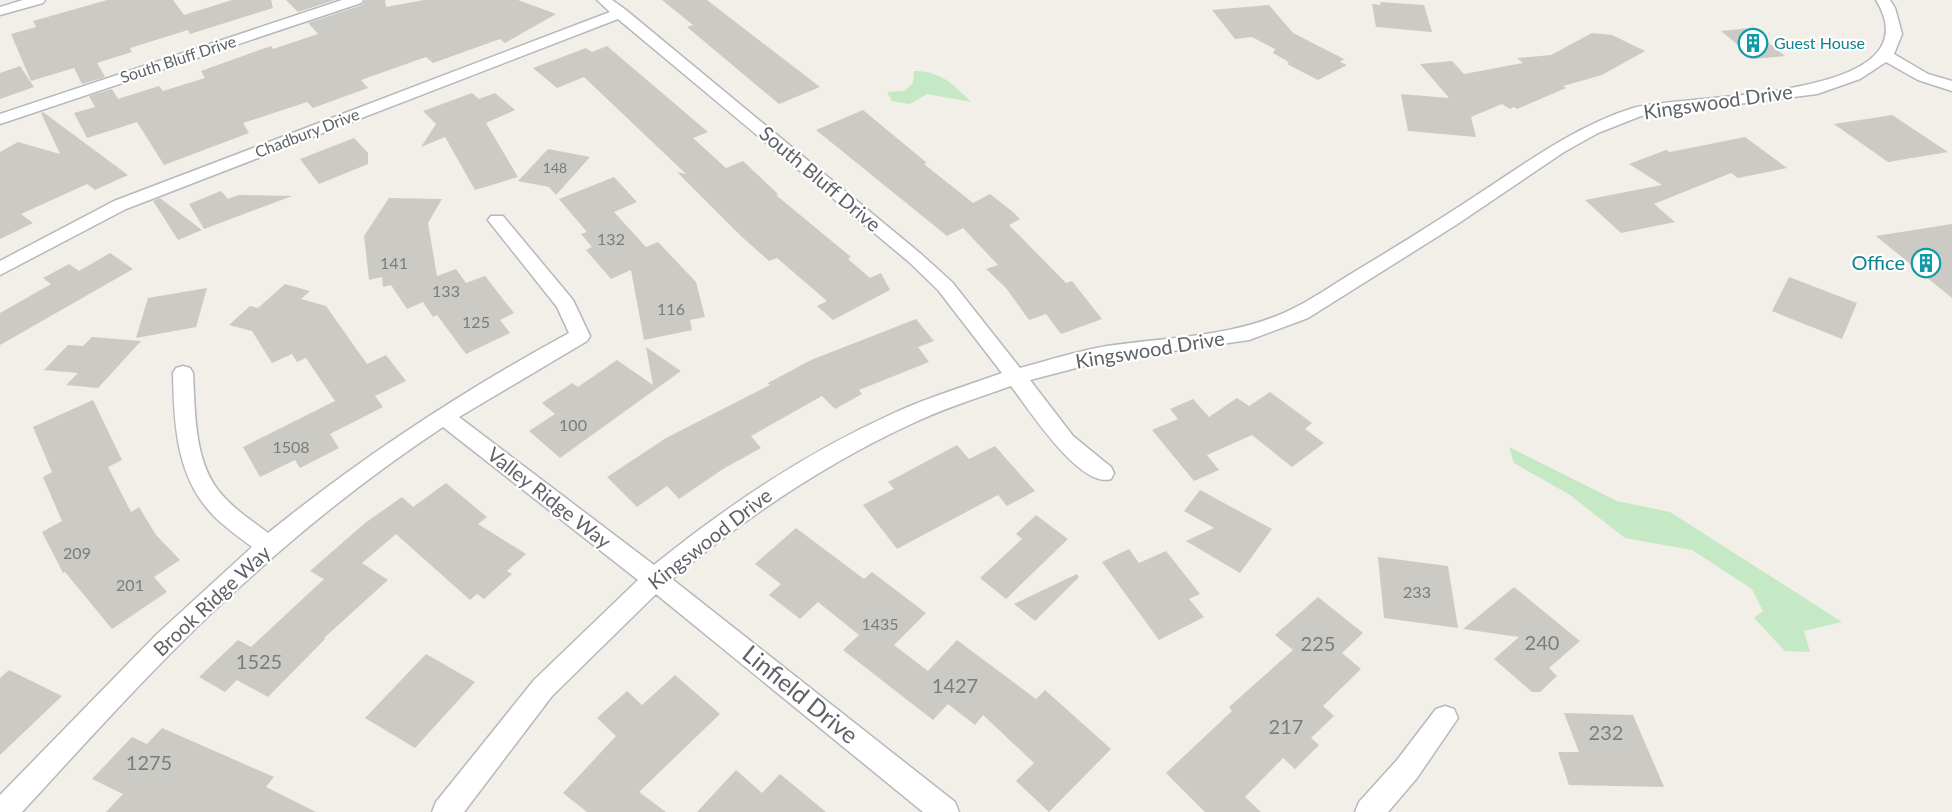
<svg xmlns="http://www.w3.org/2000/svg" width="1952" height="812" viewBox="0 0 1952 812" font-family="Lato,sans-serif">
<rect width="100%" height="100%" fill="#f1efe8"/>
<path fill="#c5e8c5" d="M914,71C942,72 952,83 971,102L927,94L910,104L892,101L887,92L904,91L913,83Z
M1509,447L1617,501L1670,512L1842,622L1804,631L1810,652L1785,651L1754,618L1763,611L1752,589L1692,550L1625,538L1570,495L1514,463Z"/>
<path fill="#cccac5" d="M107,0H173L184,15L232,0H271L273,8L190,34L188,30L130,48L132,52L97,63L105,77L82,84L74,68L31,81L11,34L36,27L33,21Z
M286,0H335L298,12Z
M365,0H385L386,7L424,0H518L556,14L505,43L500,39L433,63L426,57L361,80L368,88L313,108L307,102L243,123L249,133L164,165L137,122L87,138L74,113L95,107L89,96L112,89L118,99L159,86L163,91L205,78L201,71L271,46L273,49L318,34L308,23L362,5Z
M662,0H707L820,87L779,104L687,27L693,25Z
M1380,2L1424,5L1432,32L1376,27L1372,4L1381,5Z
M1269,5L1293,33L1344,59L1340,62L1347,65L1318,80L1287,64L1289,63L1287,61L1273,53L1275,49L1252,37L1235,39L1212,10Z
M1750,28L1785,56L1755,59L1721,31Z
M1592,33L1612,35L1645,51L1602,75L1563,86L1566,88L1517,109L1514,107L1510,109L1502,104L1471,117L1476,137L1408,131L1401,94L1449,98L1420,64L1452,61L1464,74L1523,63L1517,58L1551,55Z
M607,46L708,132L693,138L726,168L743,161L778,194L776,195L851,257L848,259L870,278L881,273L890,290L833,320L817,306L827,301L777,258L769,261L741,236L677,172L686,174L584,77L557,88L533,68L586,48L592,52Z
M20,66L34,87L0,99V73Z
M472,93L479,99L495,93L515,110L486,123L518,177L475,190L445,137L421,147L436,124L423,111Z
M863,110L927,163L924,164L973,203L990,194L1013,212L1020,219L1009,225L1066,283L1072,281L1102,319L1061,334L1046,314L1029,320L1006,288L986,269L998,265L963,228L947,236L816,130Z
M43,112L128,175L95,190L87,184L21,214L33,223L0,239V152L18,142L60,154L41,113Z
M1892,115L1948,152L1888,162L1834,124Z
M1745,137L1787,168L1738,178L1731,173L1654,204L1675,222L1621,233L1585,200L1662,185L1629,164L1666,150L1670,152Z
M354,138L368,153V164L319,184L300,159Z
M548,149L590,157L556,195L549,187L518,181Z
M614,177L637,202L614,212L646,247L658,242L696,282L705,317L690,320L692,330L644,340L631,270L611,279L586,250L592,247L581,234L587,232L559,199Z
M221,191L228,199L238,195L292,196L204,229L189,204Z
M160,198L202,230L178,240L153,201Z
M389,198L442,199L428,223L437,276L456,269L466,283L485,276L514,313L500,320L510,333L466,354L437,315L433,317L423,302L407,309L391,285L383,287L382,277L369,280L364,236Z
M1952,224V298L1876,236Z
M110,253L133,269L0,345V313L51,284L43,278L69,264L79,271Z
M1789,277L1857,303L1842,339L1772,311Z
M285,284L310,291L301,299L326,306L367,364L386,355L406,381L375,396L383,407L330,434L339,448L300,468L295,460L260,477L243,447L335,401L306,358L297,362L292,354L272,363L252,331L229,325L250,306L258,308Z
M207,288L196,327L136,338L148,298Z
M916,319L934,341L918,347L929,362L859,390L862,394L835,409L822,396L751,436L761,448L723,469L679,499L667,486L637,507L607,477L666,438L770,385L768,383L811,360Z
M92,337L141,341L98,388L66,385L78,373L44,370L68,345L83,346Z
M646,347L681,371L560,458L529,431L555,414L542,403L572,383L578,387L617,360L653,385Z
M1270,392L1312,423L1305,429L1324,443L1292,467L1252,435L1207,455L1219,470L1194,481L1152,430L1178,419L1170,409L1193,399L1209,417L1237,398L1249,406Z
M93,400L122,460L108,467L131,512L139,507L156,535L180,560L154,577L167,592L112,629L65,572L63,573L42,532L62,521L43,477L52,472L33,427Z
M957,445L969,459L995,446L1035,491L1007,506L998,495L897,549L863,505L894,489L888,482Z
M446,483L487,517L478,524L526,554L507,571L512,574L484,599L477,594L470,600L396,534L362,563L388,580L324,638L325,639L268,697L237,680L225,692L199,677L238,640L251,647L324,579L310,571L365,523L402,497L413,507Z
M1200,490L1272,529L1240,573L1186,541L1214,528L1184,511Z
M1036,515L1068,539L1006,599L980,578L1022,539L1016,534Z
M796,528L864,579L872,572L926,613L894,645L928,671L957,640L1036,699L1045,690L1111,749L1049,812L1016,781L1034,763L983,715L975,725L948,704L933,720L843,650L859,635L818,602L800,619L769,595L781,584L755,564Z
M1129,549L1139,563L1166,551L1200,594L1189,599L1204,617L1159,640L1102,562Z
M1378,557L1448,566L1458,628L1384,618Z
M1077,574L1079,577L1035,621L1014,604Z
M1514,587L1580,641L1549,668L1557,676L1540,692H1532L1494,659L1519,637L1463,629Z
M1318,597L1363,633L1342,653L1361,669L1323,706L1334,716L1311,738L1319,745L1295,769L1283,758L1245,797L1261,812H1205L1166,773L1232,711L1229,707L1293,650L1275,635Z
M426,654L475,682L415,748L365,718Z
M9,670L62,696L0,755V678Z
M675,675L720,714L639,792L666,812H587L563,793L616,736L597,718L627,691L642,705Z
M1564,713L1633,715L1664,787L1569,785L1558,752H1579Z
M162,728L274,777L266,787L316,812H106L123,794L92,779L132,737L147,744Z
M736,770L762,793L780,774L826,812H697Z"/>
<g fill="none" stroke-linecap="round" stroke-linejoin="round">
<g stroke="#b5b8bc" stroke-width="3">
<path id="street" d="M23,0H45L43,3L0,15V7Z
M342,0H363L361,3L0,124V114Z
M597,0H612L626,10L921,254L952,282L1020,368C1049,360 1078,351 1107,346C1169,337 1239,337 1296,307C1318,296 1338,281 1359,269C1402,243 1444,217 1486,189C1533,158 1579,125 1633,108C1682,93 1939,103 1876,0H1890L1895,8L1902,34L1894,54L1928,74L1952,81V91L1918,80L1886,62L1860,79L1817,94L1641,116L1598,133L1564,152L1456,225L1308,318L1249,340L1103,361L1030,380L1073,436L1111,467L1114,473L1111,479C1080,489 1028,408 1011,386C977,398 942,409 909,425C823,465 745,518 672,579L955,802L959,812H923L656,594L552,696L464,812H432L436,802L534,680L638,580L443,427C372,474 305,527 243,584C164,655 94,734 22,812H0V795L157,634L252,547C238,536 223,526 212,514C176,476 174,423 173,373L176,368L183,366L190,368L193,373C195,411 194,459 218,490C232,508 251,520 268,533C362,457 462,391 569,333L557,307L491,224L488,220L491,216H503L573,300L590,336L587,341L459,417L654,565C728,505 807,452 894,413C929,397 966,386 1002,373L938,290L909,262L618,19L126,209L0,275V261L114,201L610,12Z
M1445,706L1454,709L1458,718L1417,778L1388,812H1355L1359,802L1397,760L1436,709Z"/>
</g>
<use href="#street" fill="#fff" fill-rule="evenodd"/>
</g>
<defs>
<g id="building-ring" transform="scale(1.5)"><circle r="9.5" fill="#fff" stroke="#0f9aa8" stroke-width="1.5"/><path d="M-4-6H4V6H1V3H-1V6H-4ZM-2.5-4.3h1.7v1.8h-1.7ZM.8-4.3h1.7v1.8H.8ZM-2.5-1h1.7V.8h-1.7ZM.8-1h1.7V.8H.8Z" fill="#0f9aa8"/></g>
</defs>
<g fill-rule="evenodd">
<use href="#building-ring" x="1753" y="43"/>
<use href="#building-ring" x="1926" y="263"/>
</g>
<g text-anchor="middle" stroke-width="4.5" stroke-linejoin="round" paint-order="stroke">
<g font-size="14" fill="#7a7d7f">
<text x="555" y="173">148</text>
</g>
<g font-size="16" fill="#0d838f" stroke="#fff" text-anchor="start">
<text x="1774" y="49">Guest House</text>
</g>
<g font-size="16" fill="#5f6368" stroke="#fff">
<text transform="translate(178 59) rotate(-18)" y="6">South Bluff Drive</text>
<text transform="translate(307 133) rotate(-21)" y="6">Chadbury Drive</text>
</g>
<g font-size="16" fill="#7a7d7f">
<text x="611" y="245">132</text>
<text x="394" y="269">141</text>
<text x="446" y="297">133</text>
<text x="671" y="315">116</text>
<text x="476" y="328">125</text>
<text x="573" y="431">100</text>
<text x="291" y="453">1508</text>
<text x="77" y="559">209</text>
<text x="130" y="591">201</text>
<text x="1417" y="598">233</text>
<text x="880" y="630">1435</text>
</g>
<g font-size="20" fill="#5f6368" stroke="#fff">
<text transform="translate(1718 102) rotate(-8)" y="7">Kingswood Drive</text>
<text transform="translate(820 179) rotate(40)" y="7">South Bluff Drive</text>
<text transform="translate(1150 350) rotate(-9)" y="7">Kingswood Drive</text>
<text transform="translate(549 498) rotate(38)" y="7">Valley Ridge Way</text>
<text transform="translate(710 539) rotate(-38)" y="7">Kingswood Drive</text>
<text transform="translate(212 601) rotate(-43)" y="7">Brook Ridge Way</text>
</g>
<g font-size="20" fill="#0d838f" stroke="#fff" text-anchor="end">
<text x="1905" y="270">Office</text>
</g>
<g font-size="20" fill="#7a7d7f">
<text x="1542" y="650">240</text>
<text x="1318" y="651">225</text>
<text x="259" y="669">1525</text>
<text x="955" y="693">1427</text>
<text x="1286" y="734">217</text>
<text x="1606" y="740">232</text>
<text x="149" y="770">1275</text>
</g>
<g font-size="24" fill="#5f6368" stroke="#fff">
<text transform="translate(800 695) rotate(39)" y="8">Linfield Drive</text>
</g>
</g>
</svg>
